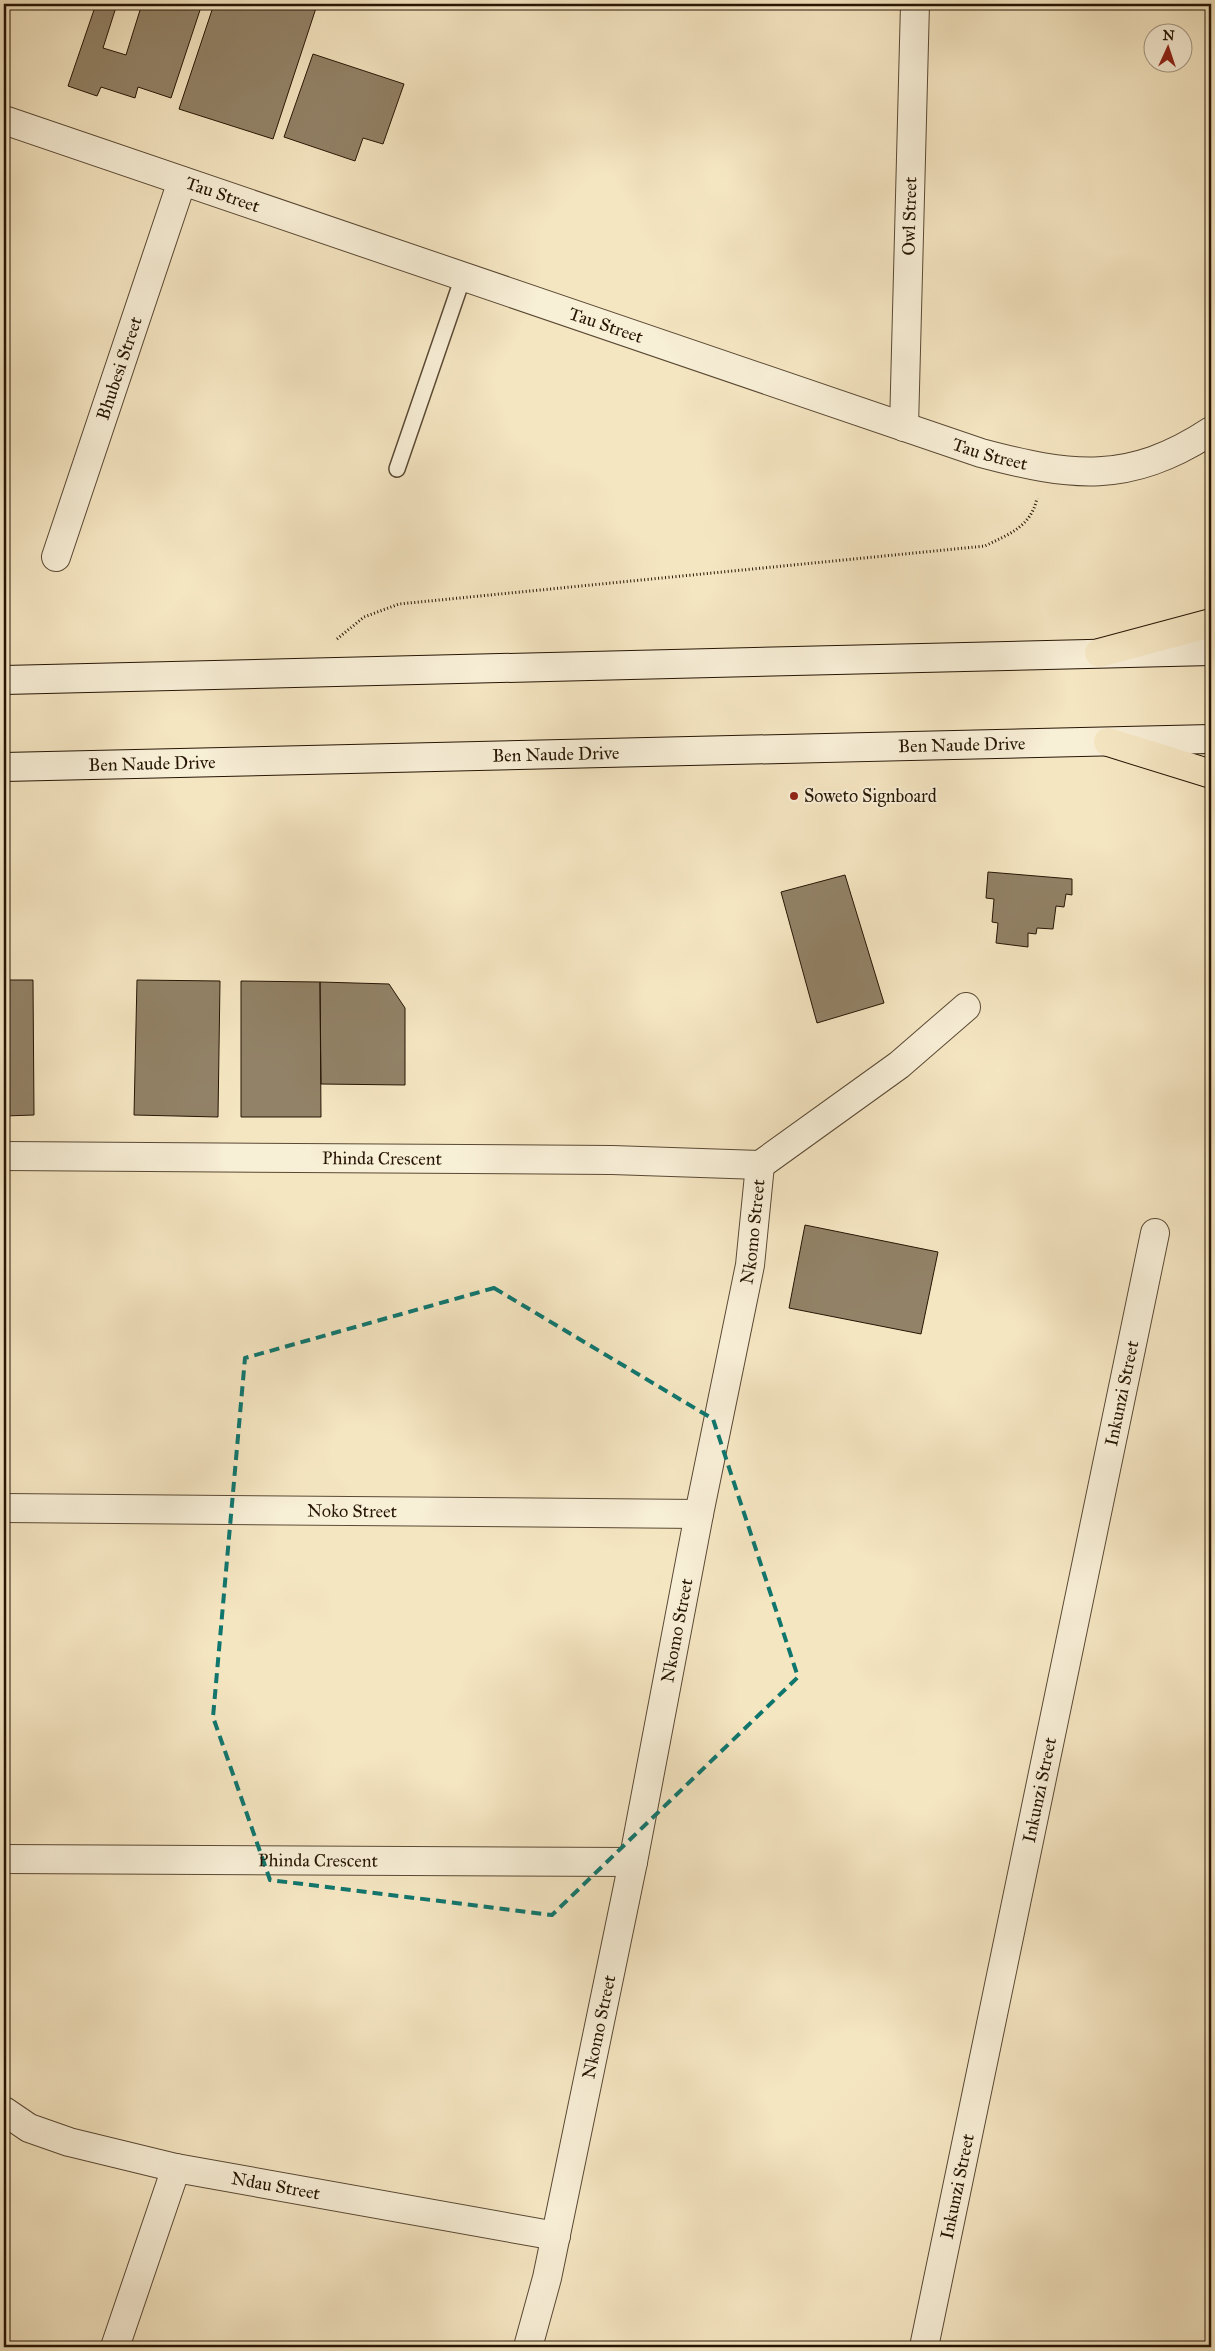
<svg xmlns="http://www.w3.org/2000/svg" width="1215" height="2351" viewBox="0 0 1215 2351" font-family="'IM FELL Great Primer',serif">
<rect width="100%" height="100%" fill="#f5e6c2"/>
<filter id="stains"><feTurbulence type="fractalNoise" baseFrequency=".004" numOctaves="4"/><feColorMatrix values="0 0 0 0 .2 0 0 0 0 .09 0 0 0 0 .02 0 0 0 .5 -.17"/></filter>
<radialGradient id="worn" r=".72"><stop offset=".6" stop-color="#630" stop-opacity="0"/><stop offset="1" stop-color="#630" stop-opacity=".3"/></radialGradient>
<path fill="#928267" stroke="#261504" d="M96,4H117L103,48L126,55L141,7L131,4H202L171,98L138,87L135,98L101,87L97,96L68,86Z
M214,4H302L316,8L273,139L179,109Z
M313,54L404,84L383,144L363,138L355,161L284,137Z
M988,872L1072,879V895L1066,894L1064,907L1056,906L1053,929L1037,928L1036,934L1028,933V947L996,943L998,923L992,922L994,899L986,898Z
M845,875L884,1003L817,1023L781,892Z
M4,980H33L34,1115L4,1116Z
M137,980L220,981L218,1117L134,1115Z
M241,981L320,982L321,1117H241Z
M320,982L389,984L405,1008V1085L321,1084Z
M805,1225L938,1252L921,1334L789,1308Z"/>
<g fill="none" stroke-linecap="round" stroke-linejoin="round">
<g stroke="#5a4934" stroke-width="18">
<path id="service" d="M397,469L463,277"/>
</g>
<g stroke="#5a4934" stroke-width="30">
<g id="minor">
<path id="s1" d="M4,120L981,453C1071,477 1129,485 1211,431"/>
<path id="s2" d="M904,427L915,4"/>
<path id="s3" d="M56,557L182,181"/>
<path id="s4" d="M4,1156L612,1160L760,1165"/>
<path d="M760,1165L899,1065L966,1007"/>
<path id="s5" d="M4,1508L699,1514"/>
<path id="s6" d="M4,1859L633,1862"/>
<path id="s7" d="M4,2111L29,2128L69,2142L176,2168L556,2236"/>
<path d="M115,2347L176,2168"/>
<path id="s8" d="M528,2347L547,2278L591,2065L633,1862L699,1514L750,1265L760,1165"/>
<path id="s9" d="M924,2347L1155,1233"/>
</g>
</g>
<g stroke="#261504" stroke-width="30">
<g id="secondary">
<path d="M4,680L1211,651"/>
<path id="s10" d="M4,767L1211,739"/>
</g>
</g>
<g stroke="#261504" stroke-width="30">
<path id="motorway" d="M1099,653L1211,623
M1108,742L1211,774"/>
</g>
<path stroke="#261504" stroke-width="3" stroke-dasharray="1 2.5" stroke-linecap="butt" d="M337,639L364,617L399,604L985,546C1009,534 1031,527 1037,498"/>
<use href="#service" stroke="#f8efd7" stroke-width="15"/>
<use href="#minor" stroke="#f8efd7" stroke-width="28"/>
<use href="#secondary" stroke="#f8efd7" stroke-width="28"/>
<use href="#motorway" stroke="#f5e6c2" stroke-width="28"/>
</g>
<path fill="none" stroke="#0f766e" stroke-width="4" stroke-dasharray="10 6" stroke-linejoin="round" d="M494,1288L713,1419L798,1677L552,1915L270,1880L213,1717L245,1358Z"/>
<circle fill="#8f2418" stroke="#f8efd7" stroke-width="2" cx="794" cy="796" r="5"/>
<g text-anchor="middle" stroke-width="4" stroke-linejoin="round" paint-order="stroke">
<g font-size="18" fill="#261504" stroke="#f8efd7">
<text dy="6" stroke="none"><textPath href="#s1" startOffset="231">Tau Street</textPath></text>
<text dy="6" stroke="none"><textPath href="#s2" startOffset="211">Owl Street</textPath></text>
<text dy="6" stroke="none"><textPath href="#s1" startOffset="636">Tau Street</textPath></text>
<text dy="6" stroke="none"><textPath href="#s3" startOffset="199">Bhubesi Street</textPath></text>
<text dy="6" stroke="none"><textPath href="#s1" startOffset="1041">Tau Street</textPath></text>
<text dy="6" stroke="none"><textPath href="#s10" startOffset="958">Ben Naude Drive</textPath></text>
<text dy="6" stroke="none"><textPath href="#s10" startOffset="552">Ben Naude Drive</textPath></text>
<text dy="6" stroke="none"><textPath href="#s10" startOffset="148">Ben Naude Drive</textPath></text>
<text dy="6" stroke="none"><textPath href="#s4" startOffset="378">Phinda Crescent</textPath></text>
<text dy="6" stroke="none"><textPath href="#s8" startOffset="1138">Nkomo Street</textPath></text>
<text dy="6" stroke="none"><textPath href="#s9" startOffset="974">Inkunzi Street</textPath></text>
<text dy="6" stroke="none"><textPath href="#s5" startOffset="348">Noko Street</textPath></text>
<text dy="6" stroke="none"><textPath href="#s8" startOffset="732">Nkomo Street</textPath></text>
<text dy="6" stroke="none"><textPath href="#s9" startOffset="569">Inkunzi Street</textPath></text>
<text dy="6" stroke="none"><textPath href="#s6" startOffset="314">Phinda Crescent</textPath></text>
<text dy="6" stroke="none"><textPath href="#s8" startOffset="328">Nkomo Street</textPath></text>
<text dy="6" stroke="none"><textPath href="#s7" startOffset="284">Ndau Street</textPath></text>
<text dy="6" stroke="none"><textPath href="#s9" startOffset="164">Inkunzi Street</textPath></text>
</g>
<g font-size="18" fill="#261504" stroke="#f8efd7" text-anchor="start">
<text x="804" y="802">Soweto Signboard</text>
</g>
</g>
<rect width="1215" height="2351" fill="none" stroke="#f5e6c2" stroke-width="20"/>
<rect x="5" y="5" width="1205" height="2341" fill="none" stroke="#261504" stroke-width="2.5"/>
<rect x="10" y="10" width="1195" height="2331" fill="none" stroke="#261504"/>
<g transform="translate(1168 48) rotate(3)"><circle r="24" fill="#f8efd7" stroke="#a49883"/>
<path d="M0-4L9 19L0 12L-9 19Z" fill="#8f2418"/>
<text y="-8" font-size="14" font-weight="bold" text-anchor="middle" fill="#261504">N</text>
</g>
<rect width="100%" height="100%" filter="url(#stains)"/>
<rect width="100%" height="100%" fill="url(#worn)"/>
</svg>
